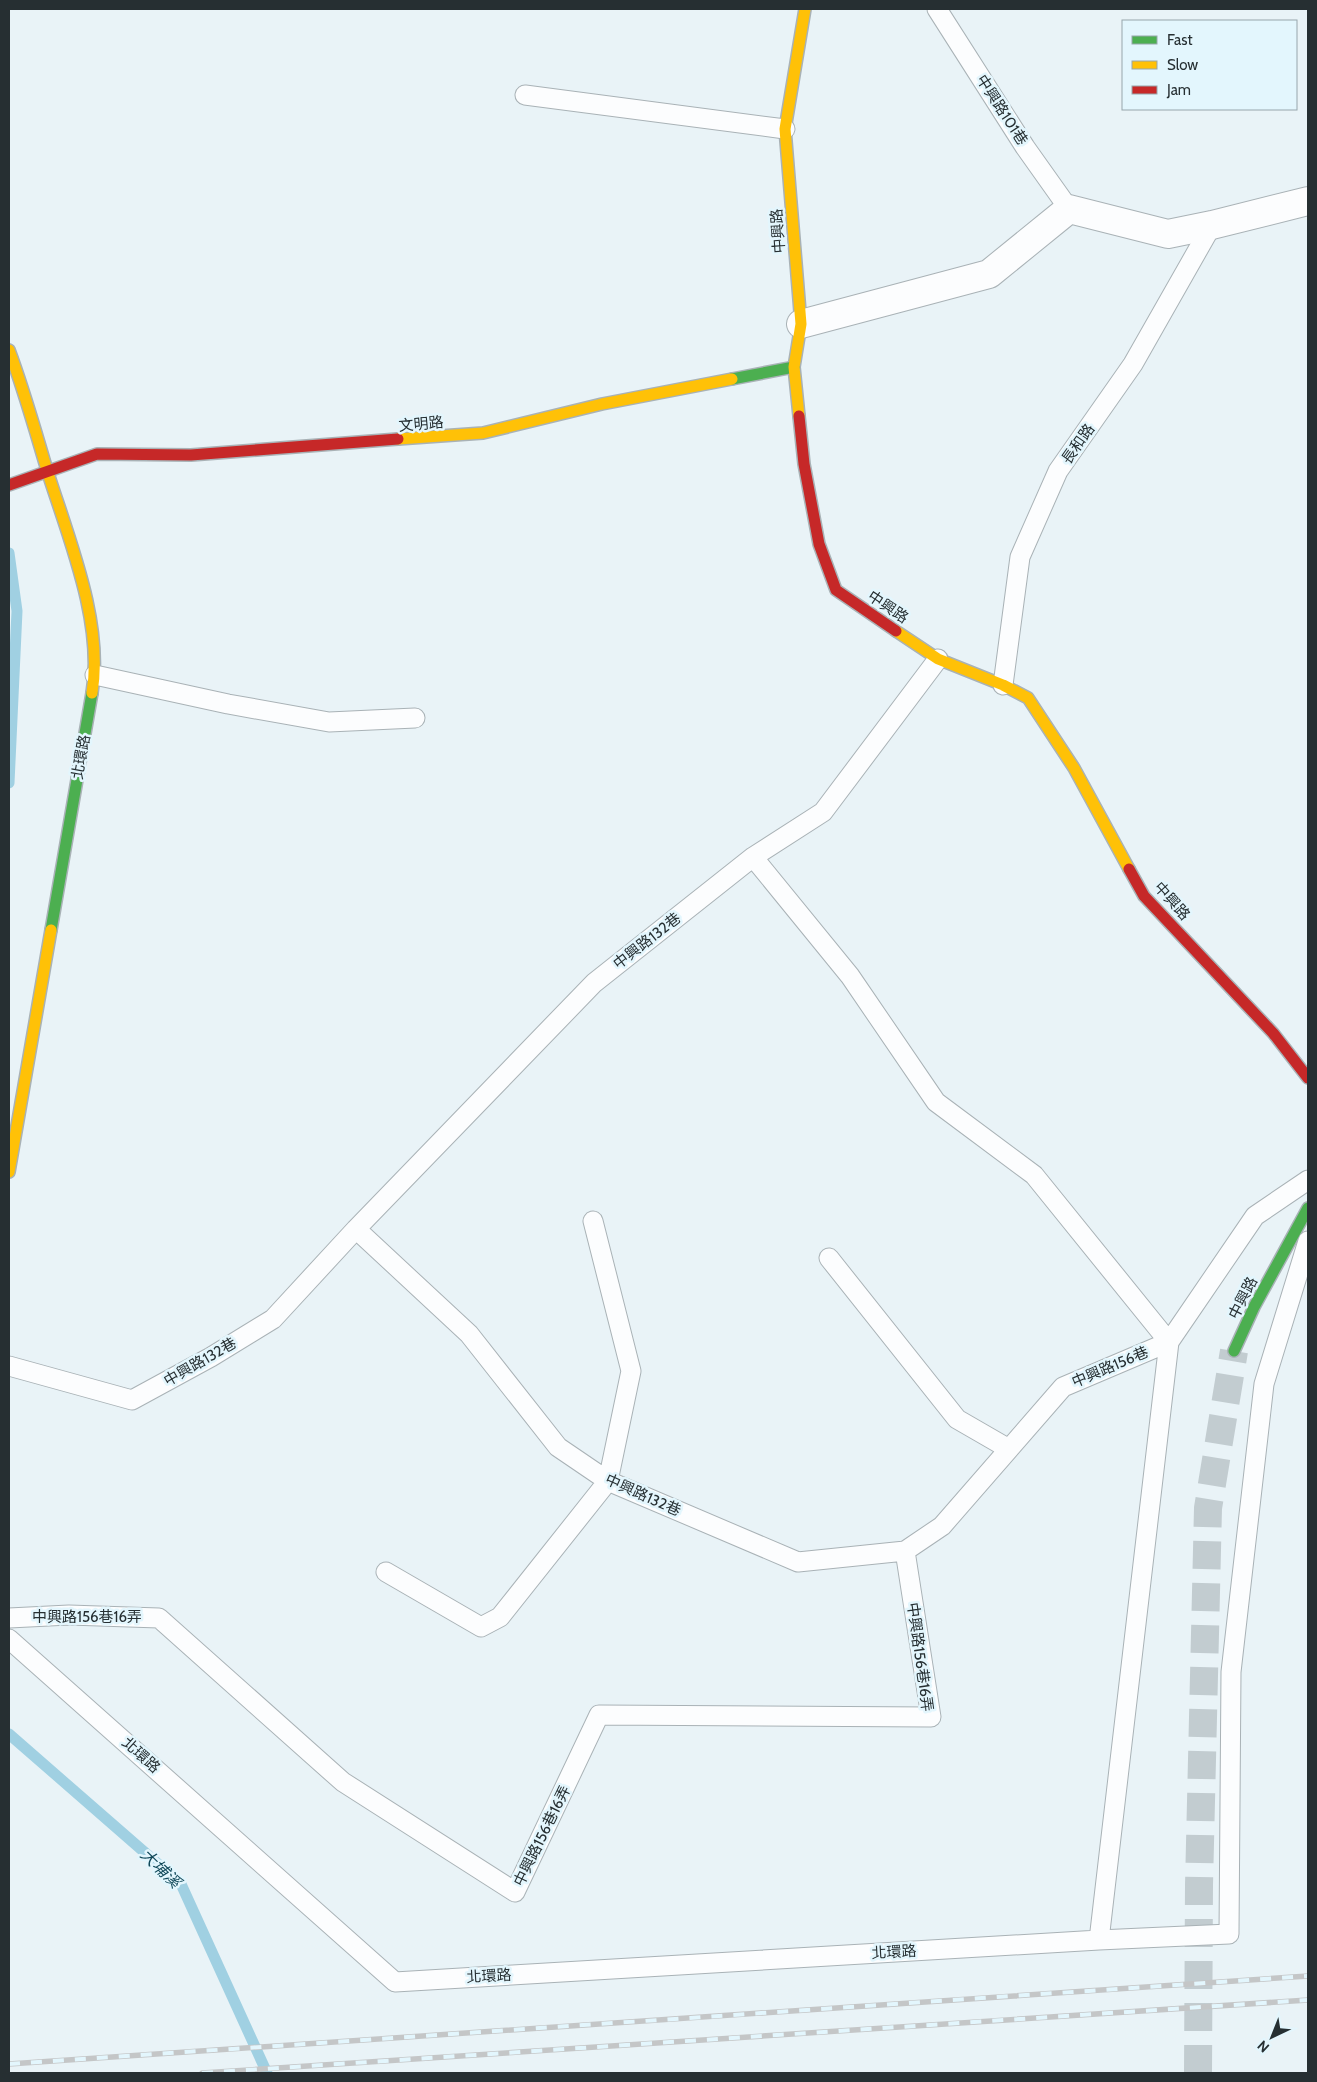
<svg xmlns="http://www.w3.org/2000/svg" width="1317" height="2082" viewBox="0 0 1317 2082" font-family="Cabin,'Noto Sans TC',sans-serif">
<rect width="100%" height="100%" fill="#e9f3f7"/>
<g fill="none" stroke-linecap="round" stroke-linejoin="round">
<path stroke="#a0d0e2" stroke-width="11" d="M9,553L17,611L9,783
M9,1734L181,1884L267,2073"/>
<path stroke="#c2ccd0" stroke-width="28" stroke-dasharray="28 14" stroke-linecap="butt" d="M1198,2073L1199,1885L1208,1508L1234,1351"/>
<g stroke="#a9b2b6" stroke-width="21">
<path id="lane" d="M937,9L1025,147L1069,209
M525,95L785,129
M95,675L228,704L329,722L415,718
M1003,685L1020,557L1058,471L1133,364L1212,225
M753,857L850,976L936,1102L1034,1175L1169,1342L1099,1940L1229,1934L1231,1672L1264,1384L1308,1241
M356,1229L469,1334L558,1447L608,1481L798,1562L905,1551L942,1526L1063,1387L1169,1342L1255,1216L1308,1180
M829,1258L957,1419L1009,1449
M9,1366L132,1400L211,1357L273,1319L356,1229L594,983L753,857L823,812L938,659
M386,1572L481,1627L500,1617L608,1481L631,1371L593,1221
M9,1618L69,1615L159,1618L343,1782L515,1892L599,1715L931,1717L905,1551
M9,1639L395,1982L1099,1940"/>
</g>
<g stroke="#a9b2b6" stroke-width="30">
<path id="street" d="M801,324L989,274L1069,209L1168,234L1212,225L1308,201"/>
</g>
<g stroke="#a9b2b6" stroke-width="14">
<path id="fast" d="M732,379L794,367
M51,930L92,693
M1234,1351L1254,1307L1308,1208"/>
</g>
<g stroke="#a9b2b6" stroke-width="14">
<path id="slow" d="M9,350C24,390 35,430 47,470C68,537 104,622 92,693
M799,416L794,367L801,324L785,129L805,9
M398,439L483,433L602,404L732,379
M896,631L938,659L1003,685L1028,698L1074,768L1129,869
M9,1172L51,930"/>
</g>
<g stroke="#a9b2b6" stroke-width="14">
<path id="jam" d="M799,416L804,464L819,544L836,590L896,631
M9,485L97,454L191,455L398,439
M1129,869L1144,896L1273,1033L1308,1078"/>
</g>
<use href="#lane" stroke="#fcfdfe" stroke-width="19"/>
<use href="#street" stroke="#fcfdfe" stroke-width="28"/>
<use href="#fast" stroke="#4caf50" stroke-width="11"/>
<use href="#slow" stroke="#ffc107" stroke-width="11"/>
<use href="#jam" stroke="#c62828" stroke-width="11"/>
<g stroke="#c4c6c7" stroke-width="5.5">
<path id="rail" d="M9,2064L1308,1976
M202,2073L1308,2000"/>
</g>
<use href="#rail" stroke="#e3f6fd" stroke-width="4" stroke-dasharray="11" stroke-linecap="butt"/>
</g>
<g text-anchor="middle" stroke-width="5" stroke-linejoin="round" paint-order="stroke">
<g font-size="15" fill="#262f32" stroke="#e3f6fd">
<text transform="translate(1002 110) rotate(57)" y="5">中興路101巷</text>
<text transform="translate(778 231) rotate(-94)" y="5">中興路</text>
<text transform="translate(421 424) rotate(-5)" y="5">文明路</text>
<text transform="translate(1078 444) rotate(-55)" y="5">長和路</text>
<text transform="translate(888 607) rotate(34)" y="5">中興路</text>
<text transform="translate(81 757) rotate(-80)" y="5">北環路</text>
<text transform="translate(1172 901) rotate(48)" y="5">中興路</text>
<text transform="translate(647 941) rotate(-38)" y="5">中興路132巷</text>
<text transform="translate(1243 1298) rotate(-63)" y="5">中興路</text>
<text transform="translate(200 1362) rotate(-30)" y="5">中興路132巷</text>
<text transform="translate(1110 1367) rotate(-23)" y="5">中興路156巷</text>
<text transform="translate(643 1495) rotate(24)" y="5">中興路132巷</text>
<text x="87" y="1622">中興路156巷16弄</text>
<text transform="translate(920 1657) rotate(82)" y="5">中興路156巷16弄</text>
<text transform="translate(141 1755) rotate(42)" y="5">北環路</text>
<text transform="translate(542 1836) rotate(-64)" y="5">中興路156巷16弄</text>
<text transform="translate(894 1952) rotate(-3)" y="5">北環路</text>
<text transform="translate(489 1976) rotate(-3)" y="5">北環路</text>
</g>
<g font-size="16" font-style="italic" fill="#11495a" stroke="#e3f6fd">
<text transform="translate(161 1868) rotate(44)" y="6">大埔溪</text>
</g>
</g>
<rect width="1317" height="2082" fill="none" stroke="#262f32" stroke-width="20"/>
<rect x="1122" y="20" width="175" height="90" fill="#e3f6fd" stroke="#97a6ac"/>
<rect x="1132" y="36" width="25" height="8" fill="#4caf50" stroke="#97a6ac"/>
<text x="1167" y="45" font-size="15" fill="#262f32">Fast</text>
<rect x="1132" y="61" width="25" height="8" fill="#ffc107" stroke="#97a6ac"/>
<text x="1167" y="70" font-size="15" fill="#262f32">Slow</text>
<rect x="1132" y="86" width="25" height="8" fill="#c62828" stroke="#97a6ac"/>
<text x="1167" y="95" font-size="15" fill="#262f32">Jam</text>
<g transform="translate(1272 2037) rotate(223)" stroke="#e3f6fd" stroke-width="4" paint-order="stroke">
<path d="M0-4L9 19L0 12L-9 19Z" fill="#262f32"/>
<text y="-8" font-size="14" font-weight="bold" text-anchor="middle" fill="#262f32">N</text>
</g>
</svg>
